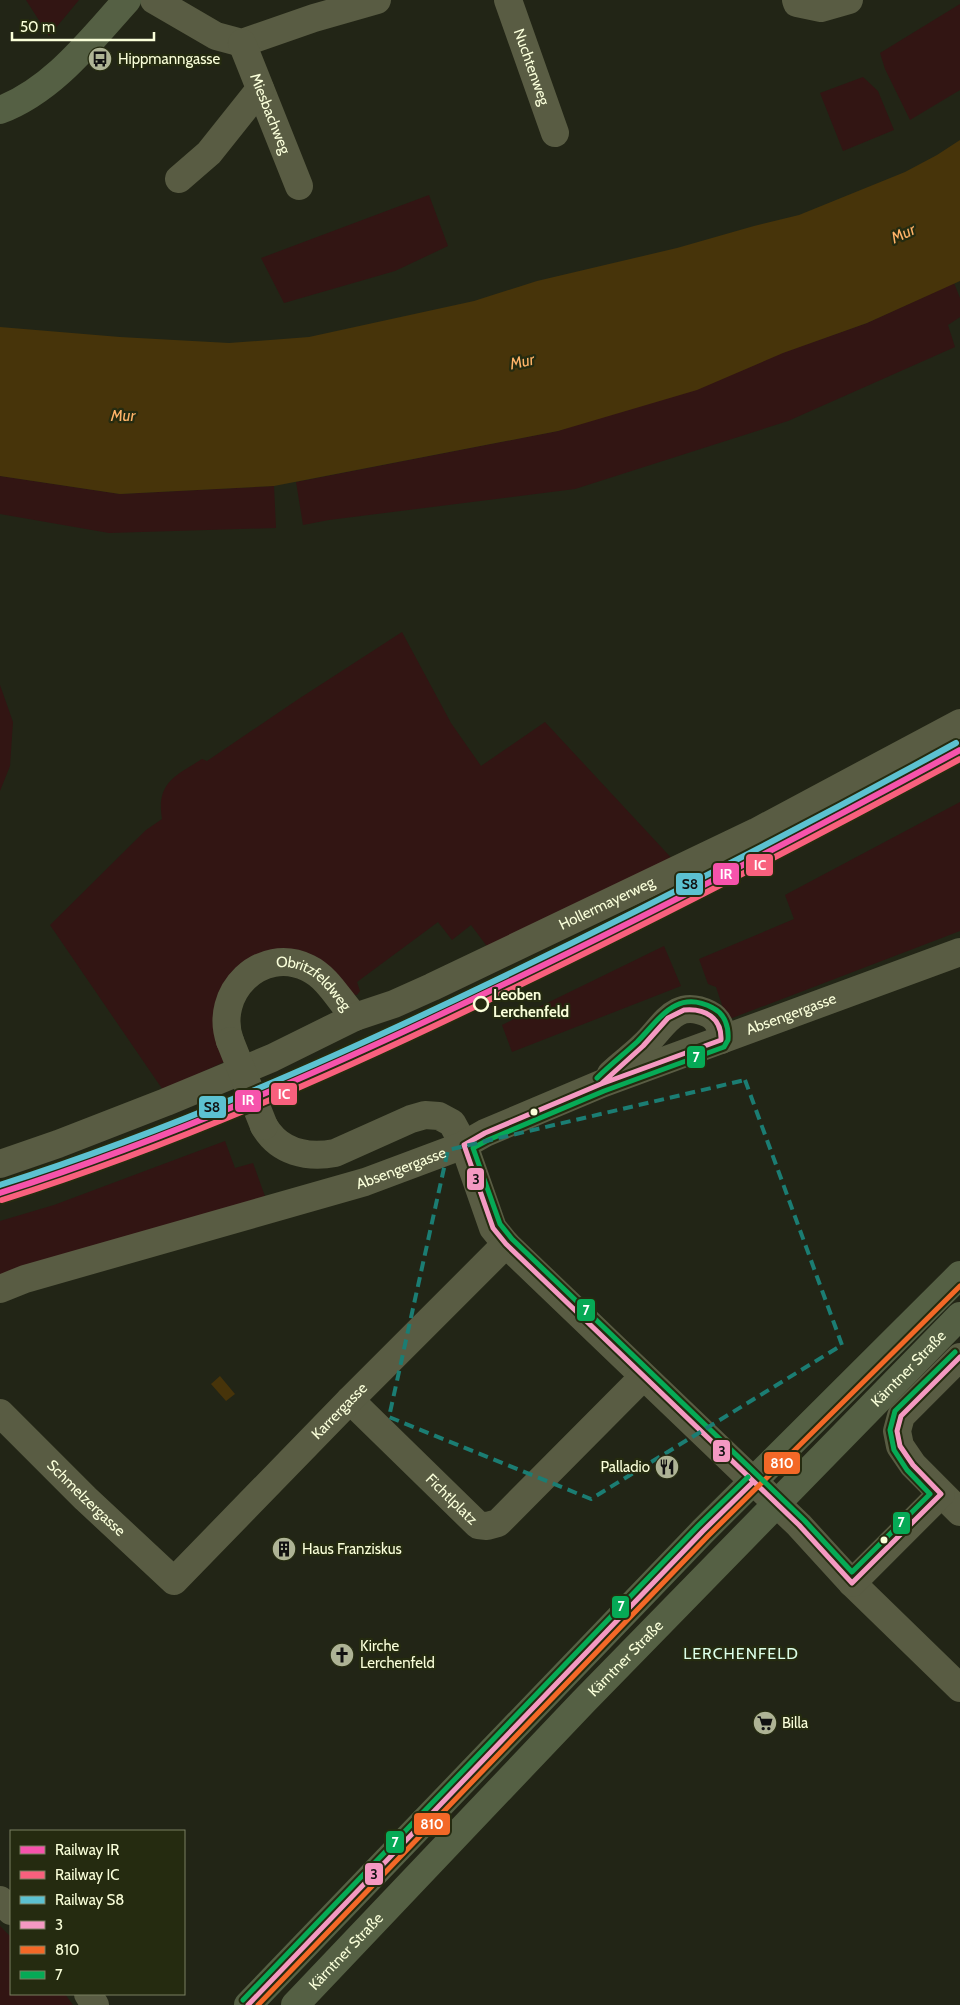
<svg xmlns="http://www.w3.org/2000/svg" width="960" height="2005" viewBox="0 0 960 2005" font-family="Cabin,sans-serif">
<rect width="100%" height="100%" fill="#222516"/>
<path fill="#321513" d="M26,0H79L49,36Z
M960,4V90L910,120L885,69L880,53Z
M863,77L878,91L894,130L843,151L820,93Z
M429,195L448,246L395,271L284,303L261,258Z
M954,283L960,298V317L948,325L955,347L788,421L575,489L329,520L303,525L296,482L558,431L867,323Z
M0,476L120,494L274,486L276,528L109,533L0,514Z
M402,632L451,723L481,766L545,722L677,864L489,949L471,925L452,940L438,922L357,982L360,991L357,995L348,994L247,962L224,1062L163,1090L50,925L146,830L162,819C156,783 175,776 202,759L207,761L297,700Z
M0,685L13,722L10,766L0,791Z
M960,802V931L727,1020L716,987L708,984L699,959L794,919L785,895Z
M664,946L681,986L512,1052L502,1025Z
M225,1141L235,1168L253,1163L266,1199L0,1280V1221L54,1205Z
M0,1926L11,1937V1994H65L73,2005H0Z"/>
<path fill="#47340a" d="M960,140V281L867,323L783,353L697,390L558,431L274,486L120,494L0,476V327L120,337L229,343L309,337L474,301L537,281L677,248L754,226L799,215L905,172L937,155Z
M220,1376L235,1394L226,1401L211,1384Z"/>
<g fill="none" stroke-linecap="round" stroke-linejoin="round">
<g stroke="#595c43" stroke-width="28">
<path d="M154,0L216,36L242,43L314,18L377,0"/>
<path id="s1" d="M508,0L555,133"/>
<path d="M796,0L797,3L821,8L849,0"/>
<path id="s2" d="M242,43L299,186"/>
<path d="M179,179L209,153L260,89"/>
<path id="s3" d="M230,1041C213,993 261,945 308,968C329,978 340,1002 355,1017"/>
<path d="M611,1074C621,1064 633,1056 643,1046C664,1027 674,997 709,1014C719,1019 722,1029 721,1040"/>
<path d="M264,1126C279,1152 307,1158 335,1153L411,1119L425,1115L439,1116L452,1123L464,1145L493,1228L506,1244L799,1525L852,1583L960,1688"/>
<path id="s4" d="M0,1164L58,1144L166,1102L272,1058L355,1017L394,1004L432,987L756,832L960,723"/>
<path id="s5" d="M0,1289L25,1279L365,1182L464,1145L485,1133L601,1084L960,952"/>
<path d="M960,1357L901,1416L897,1431L900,1446L913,1465L960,1512"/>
<path id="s6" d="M350,1400L478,1525L487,1526L498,1523L643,1377"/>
<path id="s7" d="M0,1413L85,1498L174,1581L350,1400L506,1244"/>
<path d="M852,1583L941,1494"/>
<path d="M0,1900L11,1911"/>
<path d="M88,1994L95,2005"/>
</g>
<g stroke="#556044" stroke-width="28">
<path d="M0,110C53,90 90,41 127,0"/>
<path d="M248,2005L703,1531L960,1275"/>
<path id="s8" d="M295,2005L583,1702L960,1316"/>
</g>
<path stroke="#595c43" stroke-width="28" d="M230,1041L264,1126"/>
<g stroke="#252b10" stroke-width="9">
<path id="bus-1" d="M684,1010C705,1008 722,1018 721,1040L601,1084L643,1046L668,1018Z
M601,1084L485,1133L464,1145L493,1228L506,1244L799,1525L852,1583
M941,1494L913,1465L900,1446L897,1431L901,1416L960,1357
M852,1583L941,1494
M248,2005L703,1531L753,1482"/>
</g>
<g stroke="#252b10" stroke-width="9">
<path id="bus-2" d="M258,2005L708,1536L960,1286"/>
</g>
<g stroke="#252b10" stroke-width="9">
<path id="bus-3" d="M597,1078C610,1065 624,1054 637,1042C659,1020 676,988 713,1008C725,1014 729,1027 728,1040L724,1047L604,1091L488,1140L473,1148L500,1224L512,1239L804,1520L852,1572L930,1494L907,1470L894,1450L890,1430L895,1411L955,1352
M243,2000L698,1526L748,1477"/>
</g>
<use href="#bus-1" stroke="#f499c2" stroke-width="5"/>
<use href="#bus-2" stroke="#f36827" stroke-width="5"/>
<use href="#bus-3" stroke="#06aa56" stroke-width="5"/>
<g stroke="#252b10" stroke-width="10">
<path id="rail-1" d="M0,1193C171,1138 334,1066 496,988C653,913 807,833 960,750"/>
</g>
<g stroke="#252b10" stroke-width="10">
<path id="rail-2" d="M2,1200C173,1146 336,1074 497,996C654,921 808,841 960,759"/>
</g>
<g stroke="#252b10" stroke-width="10">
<path id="rail-3" d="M0,1185C169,1131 330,1060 490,983C647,907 803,827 956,743"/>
</g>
<use href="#rail-1" stroke="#f653ac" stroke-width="6"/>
<use href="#rail-2" stroke="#f8607d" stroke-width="6"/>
<use href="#rail-3" stroke="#5cc1d1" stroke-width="6"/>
</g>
<path fill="none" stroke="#1b7d73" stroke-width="4" stroke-dasharray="10 6" stroke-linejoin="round" d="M745,1080L842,1345L591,1499L389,1417L448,1150Z"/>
<defs>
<g id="bus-disc" transform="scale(1.25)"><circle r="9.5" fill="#aeb395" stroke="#252b10"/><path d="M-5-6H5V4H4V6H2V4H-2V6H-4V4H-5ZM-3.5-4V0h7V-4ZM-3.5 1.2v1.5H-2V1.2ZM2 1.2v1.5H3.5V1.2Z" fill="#111"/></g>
<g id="restaurant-disc" transform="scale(1.25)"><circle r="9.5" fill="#aeb395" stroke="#252b10"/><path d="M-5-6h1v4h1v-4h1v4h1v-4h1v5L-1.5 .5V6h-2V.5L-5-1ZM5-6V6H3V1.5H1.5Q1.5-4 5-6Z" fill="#111"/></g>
<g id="building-disc" transform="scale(1.25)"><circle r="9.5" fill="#aeb395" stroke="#252b10"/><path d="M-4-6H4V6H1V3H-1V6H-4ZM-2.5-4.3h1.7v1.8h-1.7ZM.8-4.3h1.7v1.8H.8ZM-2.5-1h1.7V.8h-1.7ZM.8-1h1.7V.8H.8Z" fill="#111"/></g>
<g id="church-disc" transform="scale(1.25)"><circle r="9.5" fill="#aeb395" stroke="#252b10"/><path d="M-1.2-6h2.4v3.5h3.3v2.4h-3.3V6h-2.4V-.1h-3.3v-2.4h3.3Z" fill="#111"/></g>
<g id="supermarket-disc" transform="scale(1.25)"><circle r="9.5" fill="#aeb395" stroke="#252b10"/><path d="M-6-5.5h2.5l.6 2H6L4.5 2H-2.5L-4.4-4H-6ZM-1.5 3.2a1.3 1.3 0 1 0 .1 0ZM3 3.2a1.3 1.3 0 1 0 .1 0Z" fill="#111"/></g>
</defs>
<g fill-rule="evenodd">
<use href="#bus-disc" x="100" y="59"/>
<use href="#restaurant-disc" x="667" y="1467"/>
<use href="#building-disc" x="284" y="1549"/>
<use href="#church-disc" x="342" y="1655"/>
<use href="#supermarket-disc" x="765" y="1723"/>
</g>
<circle fill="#252b10" stroke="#faffda" stroke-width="2.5" cx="481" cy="1004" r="7"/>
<g fill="#faffda" stroke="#252b10" stroke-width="2">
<circle cx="534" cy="1112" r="4.5"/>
<circle cx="884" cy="1540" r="4.5"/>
</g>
<g text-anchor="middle" stroke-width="4.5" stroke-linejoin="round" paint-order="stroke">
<g font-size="15" fill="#faffda" stroke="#252b10" text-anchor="start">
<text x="118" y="64">Hippmanngasse</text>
<text x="650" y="1472" text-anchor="end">Palladio</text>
<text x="302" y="1554">Haus Franziskus</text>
<text x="360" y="1651">Kirche<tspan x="360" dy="17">Lerchenfeld</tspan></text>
<text x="782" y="1728">Billa</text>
</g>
<g font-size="15" fill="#faffda" stroke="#252b10">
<text dy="5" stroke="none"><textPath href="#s1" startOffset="71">Nuchtenweg</textPath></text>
<text dy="5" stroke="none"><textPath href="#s2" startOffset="76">Miesbachweg</textPath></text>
<text dy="5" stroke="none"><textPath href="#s4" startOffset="661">Hollermayerweg</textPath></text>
<text dy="5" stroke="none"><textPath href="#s3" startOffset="149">Obritzfeldweg</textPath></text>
<text dy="5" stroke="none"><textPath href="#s5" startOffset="839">Absengergasse</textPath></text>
<text dy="5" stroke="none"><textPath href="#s5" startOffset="419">Absengergasse</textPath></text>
<text dy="5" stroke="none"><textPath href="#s8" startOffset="884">Kärntner Straße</textPath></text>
<text dy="5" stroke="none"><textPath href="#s7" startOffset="479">Karrergasse</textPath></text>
<text dy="5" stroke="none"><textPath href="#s7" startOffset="121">Schmelzergasse</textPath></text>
<text dy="5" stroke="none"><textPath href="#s6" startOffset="142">Fichtlplatz</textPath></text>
<text dy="5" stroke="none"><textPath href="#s8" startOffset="479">Kärntner Straße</textPath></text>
<text dy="5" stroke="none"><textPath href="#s8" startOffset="74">Kärntner Straße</textPath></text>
</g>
<g font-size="15" font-weight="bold" fill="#faffda" stroke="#252b10" text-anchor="start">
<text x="493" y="1000">Leoben<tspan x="493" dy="17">Lerchenfeld</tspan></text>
</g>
<g font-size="16" font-style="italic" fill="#ffb368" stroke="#252b10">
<text transform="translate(903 233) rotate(-25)" y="6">Mur</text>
<text transform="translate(522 361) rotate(-12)" y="6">Mur</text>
<text x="123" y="421">Mur</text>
</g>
<g font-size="16" letter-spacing="1" fill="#dcffea" stroke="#252b10">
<text x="741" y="1659">LERCHENFELD</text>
</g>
</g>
<g stroke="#252b10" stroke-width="2">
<rect x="745" y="853" width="29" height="24" rx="5" fill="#f8607d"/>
<rect x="712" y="862" width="28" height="24" rx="5" fill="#f653ac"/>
<rect x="675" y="872" width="29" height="24" rx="5" fill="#5cc1d1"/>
<rect x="686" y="1045" width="20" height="24" rx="5" fill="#06aa56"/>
<rect x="270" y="1082" width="28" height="24" rx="5" fill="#f8607d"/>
<rect x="234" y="1089" width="28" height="24" rx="5" fill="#f653ac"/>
<rect x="198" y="1095" width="29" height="24" rx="5" fill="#5cc1d1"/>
<rect x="466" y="1167" width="19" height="24" rx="5" fill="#f499c2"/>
<rect x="576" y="1298" width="20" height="24" rx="5" fill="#06aa56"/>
<rect x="712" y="1439" width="19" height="24" rx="5" fill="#f499c2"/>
<rect x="763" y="1451" width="38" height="24" rx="5" fill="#f36827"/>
<rect x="892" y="1511" width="19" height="24" rx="5" fill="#06aa56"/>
<rect x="611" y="1595" width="19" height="24" rx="5" fill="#06aa56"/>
<rect x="413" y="1812" width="38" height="24" rx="5" fill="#f36827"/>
<rect x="385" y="1830" width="20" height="24" rx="5" fill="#06aa56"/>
<rect x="364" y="1862" width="20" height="24" rx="5" fill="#f499c2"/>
</g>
<g font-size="14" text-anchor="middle" font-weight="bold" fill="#fff">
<text x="760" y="870">IC</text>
<text x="726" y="879">IR</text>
<text x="696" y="1062">7</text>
<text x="284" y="1099">IC</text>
<text x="248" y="1105">IR</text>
<text x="586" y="1315">7</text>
<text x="782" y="1468">810</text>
<text x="901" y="1527">7</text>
<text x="621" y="1611">7</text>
<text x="432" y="1829">810</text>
<text x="395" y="1847">7</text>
</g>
<g font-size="14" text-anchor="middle" font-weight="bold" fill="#111">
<text x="690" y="889">S8</text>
<text x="212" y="1112">S8</text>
<text x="476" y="1184">3</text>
<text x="722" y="1456">3</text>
<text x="374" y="1879">3</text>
</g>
<rect x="10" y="1830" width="175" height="165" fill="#252b10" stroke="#7a8061"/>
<rect x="20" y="1846" width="25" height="8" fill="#f653ac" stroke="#7a8061"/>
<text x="55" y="1855" font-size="15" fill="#faffda">Railway IR</text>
<rect x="20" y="1871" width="25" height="8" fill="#f8607d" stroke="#7a8061"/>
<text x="55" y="1880" font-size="15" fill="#faffda">Railway IC</text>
<rect x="20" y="1896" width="25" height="8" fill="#5cc1d1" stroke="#7a8061"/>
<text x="55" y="1905" font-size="15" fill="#faffda">Railway S8</text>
<rect x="20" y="1921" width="25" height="8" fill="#f499c2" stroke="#7a8061"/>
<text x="55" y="1930" font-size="15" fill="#faffda">3</text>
<rect x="20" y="1946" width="25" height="8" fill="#f36827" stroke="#7a8061"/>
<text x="55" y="1955" font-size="15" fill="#faffda">810</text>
<rect x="20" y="1971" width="25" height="8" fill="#06aa56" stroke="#7a8061"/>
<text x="55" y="1980" font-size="15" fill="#faffda">7</text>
<path d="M12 32v8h142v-8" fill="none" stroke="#faffda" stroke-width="2.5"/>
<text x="20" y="32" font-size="15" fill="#faffda" stroke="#252b10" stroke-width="4" paint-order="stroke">50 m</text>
</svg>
